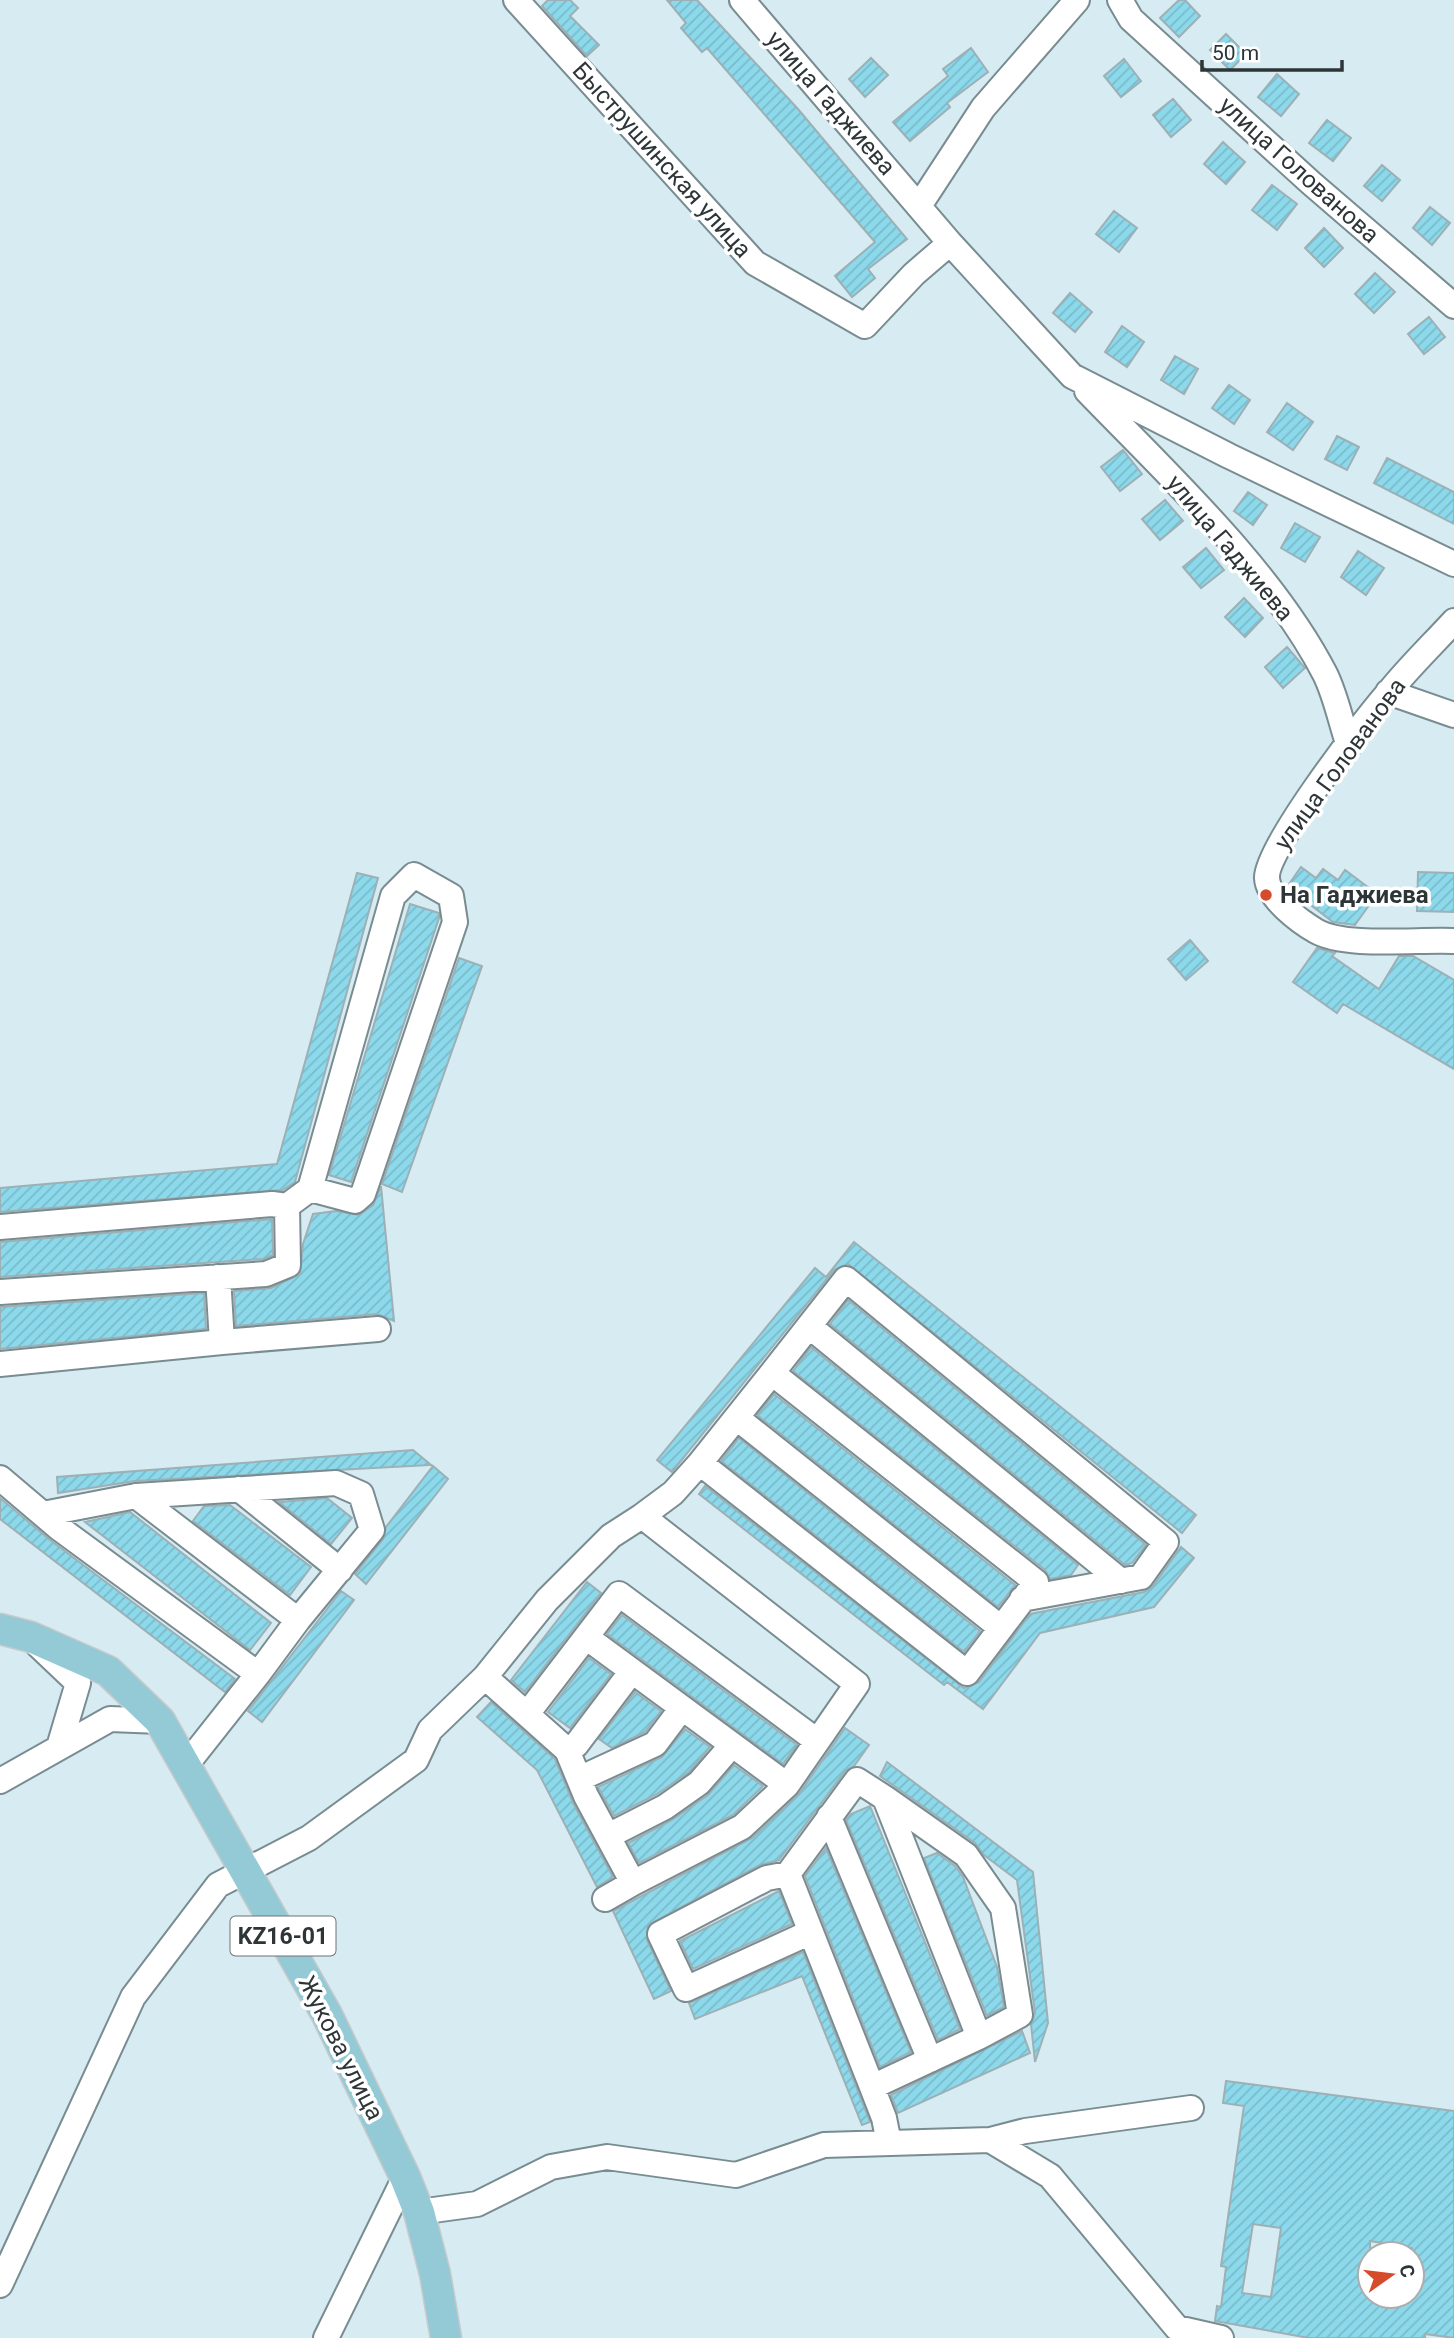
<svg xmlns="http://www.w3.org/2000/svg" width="1454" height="2338" viewBox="0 0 1454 2338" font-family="Roboto,sans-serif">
<defs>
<pattern id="building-hatch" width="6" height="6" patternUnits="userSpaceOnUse" patternTransform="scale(1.75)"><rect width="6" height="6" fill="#8cd9ec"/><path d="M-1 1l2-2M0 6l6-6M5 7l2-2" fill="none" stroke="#79bbcb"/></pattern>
</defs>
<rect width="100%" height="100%" fill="#d7ecf2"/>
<path fill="url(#building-hatch)" stroke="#9cb0b5" stroke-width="2" fill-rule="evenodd" d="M548,0H570L578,8L570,16L599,45L587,56L542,6Z
M667,0H697L798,109L907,239L868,269L875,278L852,297L835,276L875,242L707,48L702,52L681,28L686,23Z
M1179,0H1185L1200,16L1179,37L1160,18Z
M1226,34L1246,54L1230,70L1210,50Z
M971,48L988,72L947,103L950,107L910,141L893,122L948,76L943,69Z
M871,58L888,75L865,97L849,79Z
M1124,59L1141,81L1121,97L1104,76Z
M1277,74L1299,94L1281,116L1258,97Z
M1173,99L1191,120L1171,137L1153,115Z
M1327,120L1351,138L1333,161L1309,143Z
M1223,142L1245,162L1226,184L1204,164Z
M1382,165L1400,180L1382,201L1364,186Z
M1272,185L1297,204L1277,230L1252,210Z
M1430,207L1450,223L1432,245L1413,228Z
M1114,211L1137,228L1119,252L1096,234Z
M1324,228L1343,248L1324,267L1305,248Z
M1375,273L1395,292L1374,313L1355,294Z
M1070,293L1092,312L1075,332L1053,313Z
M1429,317L1445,337L1424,354L1408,334Z
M1122,326L1144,342L1127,367L1105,352Z
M1175,356L1198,369L1184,394L1161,380Z
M1229,385L1250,400L1234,424L1212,408Z
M1287,403L1313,422L1293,450L1267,432Z
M1337,436L1359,447L1347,470L1325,459Z
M1123,450L1142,474L1120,491L1101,467Z
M1387,458L1454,492V524L1374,483Z
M1248,492L1267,505L1253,525L1234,511Z
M1165,500L1183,521L1160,540L1142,519Z
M1295,523L1320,537L1305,562L1281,548Z
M1206,548L1224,570L1201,588L1183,567Z
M1358,551L1384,568L1366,595L1341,577Z
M1244,598L1263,618L1245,637L1225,617Z
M1287,647L1305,668L1283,688L1265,667Z
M1301,867L1316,878L1323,869L1338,880L1345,870L1377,894L1355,925L1333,922L1287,887Z
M1418,872L1454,873V912L1417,911Z
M357,873L378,878L295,1182L283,1190L0,1212V1188L277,1164Z
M410,904L439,913V918L351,1182L329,1175Z
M1190,940L1208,961L1186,980L1168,959Z
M1317,948L1335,953L1332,956L1379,989L1399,956H1413L1454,980V1069L1343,1004L1337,1013L1293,982Z
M459,958L482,966L402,1192L382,1184Z
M381,1186L394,1321L377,1314L236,1326L234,1291L271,1288L300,1274L303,1244L313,1214L336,1211L359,1215L373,1205Z
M272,1219L273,1255L263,1259L0,1277V1242Z
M854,1242L1196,1515L1182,1533L848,1264L834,1270L672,1472L657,1460L815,1268L826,1277Z
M204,1293L206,1329L0,1349V1307Z
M848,1300L1146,1545L1132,1563L1125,1565L830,1324Z
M811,1347L1078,1565L1071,1575L1050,1579L1045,1570L793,1371Z
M774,1394L1015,1585L998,1607L757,1415Z
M739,1438L980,1631L964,1652L721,1461Z
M413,1450L431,1465L135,1481L58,1493L57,1477Z
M433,1466L448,1479L366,1584L355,1574L383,1539L386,1527Z
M705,1486L964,1688L979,1682L1030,1614L1144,1592L1153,1586L1181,1547L1194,1558L1154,1607L1040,1633L983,1709L947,1682L944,1685L699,1494Z
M0,1498L50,1540L235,1679L225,1692L0,1519Z
M327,1498L352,1518L331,1544L279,1502Z
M230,1505L311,1567L290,1595L193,1521L204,1506Z
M130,1512L271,1623L250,1650L85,1522Z
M587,1582L601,1593L525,1692L511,1680Z
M341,1591L354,1600L262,1722L248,1711Z
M622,1615L797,1745L783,1764L607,1634Z
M589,1658L611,1674L570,1728L548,1712Z
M635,1692L661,1711L645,1732L612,1748L599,1739Z
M491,1702L555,1759L573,1803L613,1877L597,1887L537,1770L477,1717Z
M845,1728L869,1745L854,1766L845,1771L779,1860L760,1865L648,1925L647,1940L671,1991L654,1999L613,1911L752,1838L799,1794Z
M685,1729L710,1747L689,1772L657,1794L614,1816L598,1787L662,1757Z
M887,1762L1033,1872L1048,2023L1035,2062L1031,2024L1035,2013L1017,1880L984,1855L975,1843L880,1776Z
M734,1765L763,1786L733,1815L639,1863L628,1843L672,1820L708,1795Z
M870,1806L960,2029L938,2040L846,1820L851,1814Z
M826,1848L911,2052L880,2067L805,1876Z
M937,1853L955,1866L963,1877L997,1967L1004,2007L987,2016L924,1858Z
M779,1891L792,1924L693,1969L680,1941Z
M803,1952L870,2122L862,2125L802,1976L695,2019L689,2003Z
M1022,2031L1030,2053L898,2113L891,2095Z
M1226,2081L1454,2111V2338L1425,2334V2338H1309L1215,2321L1217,2306L1221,2307L1226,2267L1221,2266L1244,2106L1223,2103ZM1253,2224L1281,2228L1271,2297L1242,2293ZM1370,2241L1412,2248V2296H1370Z"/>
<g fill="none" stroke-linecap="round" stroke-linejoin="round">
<g stroke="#788c91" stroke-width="28">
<path id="minor" d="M516,0L755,263L865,326L914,274L950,243
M742,0L950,243L1072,376L1229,456L1454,564
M1120,0L1131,19L1311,183L1454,306
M919,206L983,108L1077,0
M1087,391C1168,475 1272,571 1325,674C1336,696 1341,723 1349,746
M1454,621C1432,645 1409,667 1389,692C1365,719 1265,849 1267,878C1268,898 1299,921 1316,931C1345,948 1419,939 1454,941
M1388,692L1454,715
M0,1227L272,1204L287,1206
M0,1292L266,1274L288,1265L287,1206L310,1189L393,896L414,875L451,896L455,922L363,1194L355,1201L310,1189
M809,1326L1121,1581
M222,1342L378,1329
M0,1364L222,1342L218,1277
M772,1373L846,1279L1166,1542L1141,1577L1022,1599
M737,1418L1001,1628
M0,1478L59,1528L258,1674L186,1765
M239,1489L340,1570
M136,1496L336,1483L361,1494L372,1530L298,1620
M43,1514L136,1496L298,1620L258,1674
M642,1516L673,1493L700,1463L967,1673L1036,1582L772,1373L700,1463
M586,1637L787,1785
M38,1645L78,1683L59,1747
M485,1677L567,1750L586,1796L633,1883L605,1899
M527,1714L619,1594L817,1741
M567,1750L576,1745L632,1671
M579,1779L655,1744L682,1708
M0,1781L110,1719L160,1721
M885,1798L966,1855L1003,1908L1020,2015L979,2037
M829,1817L930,2060
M608,1836L665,1807L699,1783L732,1745
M788,1874L767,1878L660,1934L686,1989L811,1932
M872,2087L979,2037L885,1798L857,1780L788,1874L872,2087L884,2118L889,2143
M990,2140L1050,2176L1177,2328L1221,2338
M419,2212L477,2204L551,2167L607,2157L736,2175L824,2145L990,2140L1025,2131L1191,2108
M0,2285L133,1997L218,1885L309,1838L416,1760L430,1730L485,1677L547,1600L611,1536L642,1516L857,1684L787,1785L742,1827L633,1883
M326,2338L405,2177"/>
</g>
<g stroke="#c8cacb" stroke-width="33">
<path id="major" d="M0,1629L31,1637L108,1671L160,1721L327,2015L405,2177L419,2212L435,2274L446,2338"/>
</g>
<use href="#minor" stroke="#fff" stroke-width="24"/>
<use href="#major" stroke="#94cad6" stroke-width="30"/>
</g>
<circle fill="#d64b2c" stroke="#fff" stroke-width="2.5" cx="1266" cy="895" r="7"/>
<g text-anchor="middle" stroke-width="7" stroke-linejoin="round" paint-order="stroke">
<rect fill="#fff" stroke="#6c7273" stroke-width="2" x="230.5" y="1916.5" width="105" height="39" rx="5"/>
<g font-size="23" font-weight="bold" fill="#2d3537">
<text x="283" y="1944">KZ16-01</text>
</g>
<g font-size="24" fill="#2d3537" stroke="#fff">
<text transform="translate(831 103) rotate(49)" y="8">улица Гаджиева</text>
<text transform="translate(662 160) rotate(48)" y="8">Быструшинская улица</text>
<text transform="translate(1299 170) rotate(42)" y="8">улица Голованова</text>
<text transform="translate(1230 548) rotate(50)" y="8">улица Гаджиева</text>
<text transform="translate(1340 764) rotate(-54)" y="8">улица Голованова</text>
<text transform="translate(341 2048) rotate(63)" y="8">Жукова улица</text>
</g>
<g font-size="24" font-weight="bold" fill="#2d3537" stroke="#fff" text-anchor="start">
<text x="1280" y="903">На Гаджиева</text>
</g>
</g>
<g transform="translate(1391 2275) rotate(76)"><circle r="33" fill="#ffffff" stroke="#abaeaf" stroke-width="2"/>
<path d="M0-5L12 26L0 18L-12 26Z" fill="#d64b2c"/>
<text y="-10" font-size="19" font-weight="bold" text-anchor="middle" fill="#2d3537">С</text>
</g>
<path d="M1202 60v10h140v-10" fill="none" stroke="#2d3537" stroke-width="3.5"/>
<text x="1212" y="60" font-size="21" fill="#2d3537" stroke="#ffffff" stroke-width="5" paint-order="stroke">50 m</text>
</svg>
